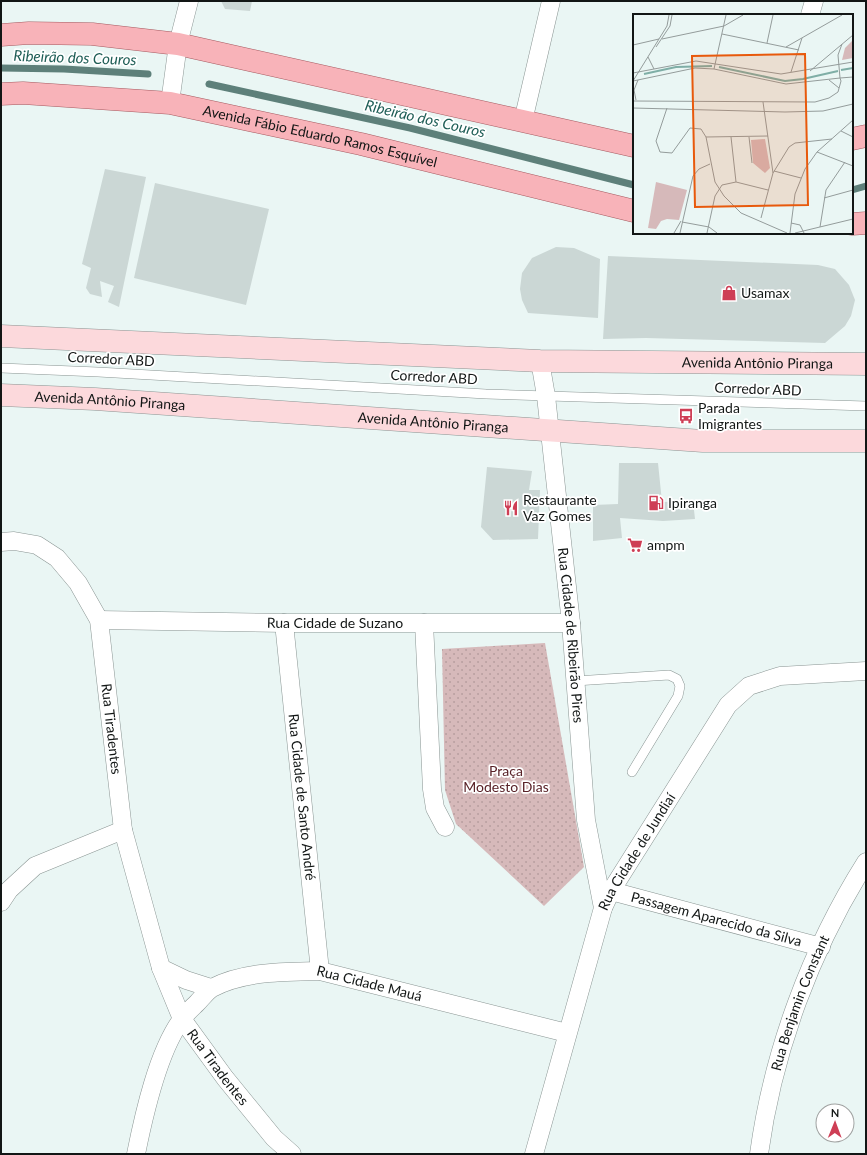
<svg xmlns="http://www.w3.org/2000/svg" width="867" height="1155" viewBox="0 0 867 1155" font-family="Lato,sans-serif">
<defs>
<pattern id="park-dots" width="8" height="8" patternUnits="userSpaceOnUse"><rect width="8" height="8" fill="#d6b9ba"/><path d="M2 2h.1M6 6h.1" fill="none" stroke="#b79e9f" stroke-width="1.8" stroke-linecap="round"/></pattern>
</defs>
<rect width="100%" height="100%" fill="#eaf6f4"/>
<path fill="url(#park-dots)" d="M545,643L584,867L544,906L456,824L445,790L442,649Z"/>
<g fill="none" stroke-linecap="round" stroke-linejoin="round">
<path stroke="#5e807a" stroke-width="7" d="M1,68L64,69L148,74
M209,84L410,128L634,185
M852,190L866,186"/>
</g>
<path fill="#cbd7d5" d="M221,1H252L250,11L225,9Z
M105,169L146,177L119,307L108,302L114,286L100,281L102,297L90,294L86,288L91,268L82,264Z
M155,183L269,209L246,305L134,278Z
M556,247L574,248L600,259L598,318L528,313L522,300L520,289L522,273L532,258Z
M608,256L818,265L835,269L849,285L855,300L851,316L845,326L825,343L646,338L603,339Z
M619,463H658L662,502L693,501L695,519L663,521L620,518L622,538L593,541V505L618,504Z
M487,467L532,471L529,490H540L538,539L493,540L481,527Z"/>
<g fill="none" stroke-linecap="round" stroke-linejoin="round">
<g stroke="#8a9593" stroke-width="10">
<path id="lane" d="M1,368L98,372L486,394L866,406
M575,681L669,675L677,679L680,686L678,696L632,772"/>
</g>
<g stroke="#8a9593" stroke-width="19">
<g id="street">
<path d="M810,15L814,1"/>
<path d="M170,103L178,44L189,1"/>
<path d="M523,121L551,1"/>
<path id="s1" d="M540,361L546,396L571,623L586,820L603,908"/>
<path id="s2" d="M1,542L14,541L37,545L57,558L78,583L99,620L123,830L161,968L182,1019L225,1078L274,1138L292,1154"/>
<path id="s3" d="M99,620L284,623H571"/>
<path id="s4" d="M284,623L320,971"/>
<path d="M424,623L432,789L435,808L445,827"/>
<path id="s5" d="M611,891L821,947"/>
<path d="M1,902L9,890L35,866L123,830"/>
<path d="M161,968L186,980L211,988"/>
<path id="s6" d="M136,1154C144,1114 158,1051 182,1019C186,1013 192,1008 197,1003C202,998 207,991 212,988C244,971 285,972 320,971L567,1033"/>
<path id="s7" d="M534,1154L603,908L611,891L728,705L749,686L780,676L866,671"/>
<path id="s8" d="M759,1154C773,1051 811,949 866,862"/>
</g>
</g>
<g stroke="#8a9593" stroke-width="23">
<g id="secondary">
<path id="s9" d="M1,336L540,361L866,364"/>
<path id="s10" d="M1,395L95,399L703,441H866"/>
</g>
</g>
<g stroke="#a55b61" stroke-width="23">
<g id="primary">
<path d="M1,35L29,33L92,34L178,44L634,146"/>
<path id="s11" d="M1,94L23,93L170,103L361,144L634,211"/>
<path d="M852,139L866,136"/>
<path d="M852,224L866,223"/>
</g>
</g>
<use href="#lane" stroke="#fff" stroke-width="9"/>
<use href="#street" stroke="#fff" stroke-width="18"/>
<use href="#secondary" stroke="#fcd9dc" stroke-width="22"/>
<use href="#primary" stroke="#f8b3b9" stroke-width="22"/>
</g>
<defs>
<g id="shop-bare" transform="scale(1.2)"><path d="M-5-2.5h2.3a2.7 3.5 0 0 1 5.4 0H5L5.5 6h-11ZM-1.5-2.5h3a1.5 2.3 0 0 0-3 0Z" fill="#ce3e55" stroke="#fff" stroke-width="2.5" paint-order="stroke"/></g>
<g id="bus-bare" transform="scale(1.2)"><path d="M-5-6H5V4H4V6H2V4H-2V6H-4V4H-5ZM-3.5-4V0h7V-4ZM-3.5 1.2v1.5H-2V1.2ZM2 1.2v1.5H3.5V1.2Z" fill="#ce3e55" stroke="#fff" stroke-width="2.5" paint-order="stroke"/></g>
<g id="fuel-bare" transform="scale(1.2)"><path d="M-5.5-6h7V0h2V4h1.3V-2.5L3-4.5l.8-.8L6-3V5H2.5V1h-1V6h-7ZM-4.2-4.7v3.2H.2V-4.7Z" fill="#ce3e55" stroke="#fff" stroke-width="2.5" paint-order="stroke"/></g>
<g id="restaurant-bare" transform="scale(1.2)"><path d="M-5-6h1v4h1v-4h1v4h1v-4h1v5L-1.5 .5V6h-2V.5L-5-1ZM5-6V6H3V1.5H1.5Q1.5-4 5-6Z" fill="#ce3e55" stroke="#fff" stroke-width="2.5" paint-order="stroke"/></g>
<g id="supermarket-bare" transform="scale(1.2)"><path d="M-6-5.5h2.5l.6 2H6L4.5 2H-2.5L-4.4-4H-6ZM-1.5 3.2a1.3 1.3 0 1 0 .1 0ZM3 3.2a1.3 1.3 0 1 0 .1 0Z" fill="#ce3e55" stroke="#fff" stroke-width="2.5" paint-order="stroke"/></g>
</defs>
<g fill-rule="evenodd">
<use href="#shop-bare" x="729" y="293"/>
<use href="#bus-bare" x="686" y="416"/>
<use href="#fuel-bare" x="656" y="503"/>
<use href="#restaurant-bare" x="511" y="508"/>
<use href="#supermarket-bare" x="635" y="545"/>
</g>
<g text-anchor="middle" stroke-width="3.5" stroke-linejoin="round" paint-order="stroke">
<g font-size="14" fill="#121615" stroke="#fff">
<text dy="5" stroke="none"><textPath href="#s11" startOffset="323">Avenida Fábio Eduardo Ramos Esquível</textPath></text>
<text transform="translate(111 359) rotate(3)" y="5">Corredor ABD</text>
<text dy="5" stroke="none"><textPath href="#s9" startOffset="757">Avenida Antônio Piranga</textPath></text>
<text transform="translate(434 377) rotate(3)" y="5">Corredor ABD</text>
<text transform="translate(758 389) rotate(2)" y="5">Corredor ABD</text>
<text dy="5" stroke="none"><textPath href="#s10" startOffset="109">Avenida Antônio Piranga</textPath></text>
<text dy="5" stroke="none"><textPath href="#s10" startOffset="433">Avenida Antônio Piranga</textPath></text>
<text dy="5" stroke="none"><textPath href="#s3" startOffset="236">Rua Cidade de Suzano</textPath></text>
<text dy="5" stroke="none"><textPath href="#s1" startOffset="276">Rua Cidade de Ribeirão Pires</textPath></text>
<text dy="5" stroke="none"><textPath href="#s2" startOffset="245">Rua Tiradentes</textPath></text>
<text dy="5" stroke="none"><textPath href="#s4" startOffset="175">Rua Cidade de Santo André</textPath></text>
<text dy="5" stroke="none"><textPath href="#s7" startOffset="321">Rua Cidade de Jundiaí</textPath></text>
<text dy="5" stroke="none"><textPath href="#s5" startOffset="109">Passagem Aparecido da Silva</textPath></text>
<text dy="5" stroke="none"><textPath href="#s6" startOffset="348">Rua Cidade Mauá</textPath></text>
<text dy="5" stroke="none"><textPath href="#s8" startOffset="157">Rua Benjamin Constant</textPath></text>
<text dy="5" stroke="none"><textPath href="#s2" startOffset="605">Rua Tiradentes</textPath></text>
</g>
<g font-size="14" fill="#121615" stroke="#fff" text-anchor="start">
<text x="741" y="298">Usamax</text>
<text x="698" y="413">Parada<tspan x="698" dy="16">Imigrantes</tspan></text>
<text x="523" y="505">Restaurante<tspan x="523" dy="16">Vaz Gomes</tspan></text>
<text x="668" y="508">Ipiranga</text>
<text x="647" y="550">ampm</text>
</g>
<g font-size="14" fill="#592228" stroke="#fff">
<text x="506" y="776">Praça<tspan x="506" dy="16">Modesto Dias</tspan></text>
</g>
<g font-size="15" font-style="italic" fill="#1d5d55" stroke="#fff">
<text transform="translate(75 58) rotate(2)" y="5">Ribeirão dos Couros</text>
<text transform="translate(425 119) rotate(13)" y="5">Ribeirão dos Couros</text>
</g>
</g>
<g transform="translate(633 14)">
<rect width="220" height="220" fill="#eaf6f4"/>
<path d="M220,26V44L209,46L212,34Z" fill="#d6b9ba"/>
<path d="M23,168L54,176L46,206L34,205L28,207L23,215L15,214Z" fill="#d6b9ba"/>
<path d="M132,125L137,154L132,159L120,149L118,126Z" fill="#d6b9ba"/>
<path fill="none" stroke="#7faea6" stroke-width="2" d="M86,53L152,67L170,65L205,57M208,56L220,54M11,60L43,53L79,52"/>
<path fill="none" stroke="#949c9b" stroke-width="1" d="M89,20L166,36M29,25L91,12L110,1M134,29L140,1M209,30L205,41L207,64L220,63M0,31L26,25M23,33L37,12L39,1M153,33L209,1M15,43L21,55M81,55L93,1M177,57L220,21M158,58L169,24M0,59L63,47L148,60L220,48M196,66L206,74M0,67L62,54L81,55L153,70L207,64L208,67L205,78L196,84L182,88L0,87M0,67L34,12L36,1M3,86L1,76L5,66M130,88L140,159M0,94L152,98L190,97L220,90M34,94L23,127L27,138L39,139L57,114L68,115L73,123L82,168L91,182L108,199L154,219M208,117L220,123M73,123L135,122M98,123L103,168M116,123L119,149M184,138L220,152M141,157L168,164M191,184L220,176M128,204L140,159L156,133L162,129L199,125M49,208L76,213L84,219M158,209L167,211L171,219M187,213L193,176L212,148M41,219L48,207M47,219L60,162L66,155L77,150M74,219L82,182L89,171L103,168L135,176M157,219L162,180L172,155L184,138L220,106M162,219L220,205"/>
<path fill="#e8590c" fill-opacity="0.15" stroke="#e8590c" stroke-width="2" d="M172,40L175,191L62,193L59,42Z"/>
<rect width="220" height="220" fill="none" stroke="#121615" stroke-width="2"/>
</g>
<rect width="867" height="1155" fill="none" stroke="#121615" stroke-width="4"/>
<g transform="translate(835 1123) rotate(1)"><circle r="19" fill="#ffffff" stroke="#a0a2a1"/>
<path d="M0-3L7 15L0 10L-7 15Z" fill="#ce3e55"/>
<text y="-6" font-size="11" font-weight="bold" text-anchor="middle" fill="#121615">N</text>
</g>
</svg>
